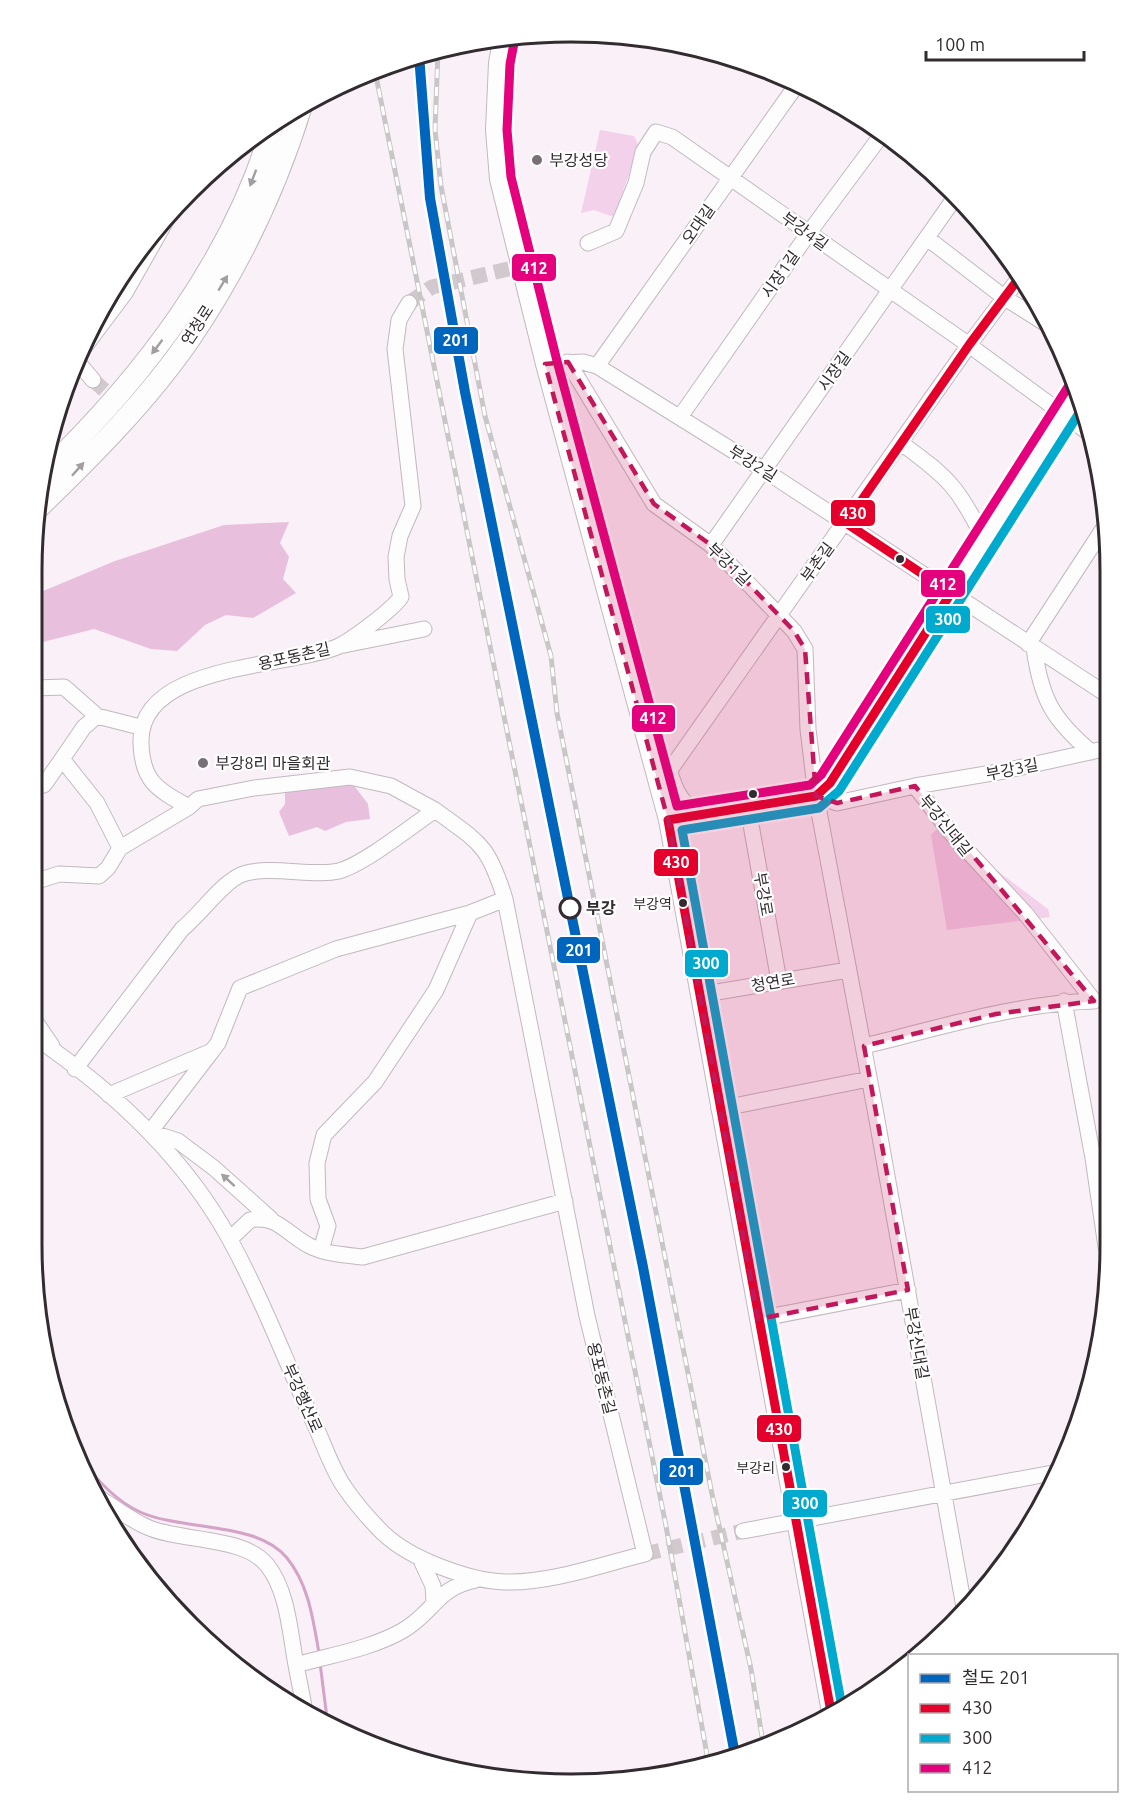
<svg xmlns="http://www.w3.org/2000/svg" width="1142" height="1816" viewBox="0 0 1142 1816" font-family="Ubuntu,'Noto Sans KR',sans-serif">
<rect width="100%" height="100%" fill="#faf0f7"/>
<path fill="#f3d1ea" d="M600,130L634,136L639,146L614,217L594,210L581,213Z
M939,827L1048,909L1050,917L947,930L931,835Z"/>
<path fill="#e9bfde" d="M289,522L280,543L289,557L283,579L296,593L253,618L226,615L205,625L177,651L151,649L94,629L35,644L36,594L115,561L224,525Z
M349,779L368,804L370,819L346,822L325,831L317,827L289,836L279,812L285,804V792Z"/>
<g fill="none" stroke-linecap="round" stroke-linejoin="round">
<path stroke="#d4a3c7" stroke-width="3" d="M77,1453C93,1476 114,1500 140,1512C182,1531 257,1521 287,1558C309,1585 313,1620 319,1653
M320,1663L327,1718"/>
<path stroke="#d2c9cf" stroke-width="15" stroke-dasharray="15 8" stroke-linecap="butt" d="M409,303L432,287L521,266
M93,380L122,406
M645,1554L743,1531"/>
<g stroke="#c1b9be" stroke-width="17">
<path id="minor" d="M927,238L1005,298L1051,327
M588,243L616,231L636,183L643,152L656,132L672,137L969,345L1093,436
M409,303L399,320L395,349L413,506L400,536L396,557L397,579L401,597C392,610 352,640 337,647C284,668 138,664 141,743C142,782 158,790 189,807L198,799L254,788L350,777L391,786L435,810
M77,357L125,293L171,212
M75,359L93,380
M568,362L654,504L711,545L794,631L805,649L808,729L816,796L875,1109L964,1607
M545,364L583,362L597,366L764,470L1109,696
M597,366L798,83
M680,417L808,234L883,133
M901,443C949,478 959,488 985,541
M711,545L956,196
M1028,644L1107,523
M344,645L424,629
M1034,648C1041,698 1052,719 1091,752
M35,688L64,687L97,716
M669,769C675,790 682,807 704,815
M915,786L1004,771L1108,748
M34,787L44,785L62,759
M658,787L969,345L1019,278
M816,796L837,803L915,786L951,833L1025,913L1094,1001C1017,1003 939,1028 864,1046
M748,808L779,981
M668,820L816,796L830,783L1078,393
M120,848L97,803L62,759L84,727L97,716L140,727
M34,882L59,874L99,876L108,868L120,848L189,807
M699,995L848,970
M1064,1001L1093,1158
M33,1018L52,1046
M33,1036C111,1089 183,1155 229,1238C262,1298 286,1362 314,1423C324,1444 332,1470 345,1488C356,1504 370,1520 383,1533C410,1559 471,1582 508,1582C551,1583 603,1564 645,1554L587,1316L505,899C488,844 480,843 435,810C412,826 364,864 339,871C314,877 270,865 243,874C223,881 200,915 182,929L75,1069
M212,1051L150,1132L178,1141L214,1168L271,1219
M109,1095L212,1051L218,1043L240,988L336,949L470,913
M719,1109L869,1079
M230,1239L250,1220C276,1214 287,1234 308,1245C324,1254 345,1255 363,1257L565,1201
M1106,1247L1093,1158L1107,1152
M321,1250L328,1226L318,1199L317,1163L324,1135L375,1082L436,990L470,913L505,899
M758,1319L908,1290
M100,1498C115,1508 131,1520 147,1527C181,1542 244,1536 267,1565C288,1591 290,1633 296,1665
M743,1531L1058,1472
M420,1558L433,1586L434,1602
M304,1706L296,1665C331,1655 370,1649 402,1631C434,1613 436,1588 476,1580"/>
</g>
<g stroke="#c1b9be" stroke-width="20">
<path id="major" d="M503,36L498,63L495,130L499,179L545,364L668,820L831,1712"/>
</g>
<g stroke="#c1b9be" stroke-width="23">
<path id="highway" d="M44,473C143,378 235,258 273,124
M36,510C91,457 148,400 191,337C239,266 277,186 302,104"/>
</g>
<use href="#minor" stroke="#fefdfe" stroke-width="15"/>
<use href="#major" stroke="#fefdfe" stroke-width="18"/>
<use href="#highway" stroke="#fefdfe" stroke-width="21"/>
<g stroke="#c9c6c7" stroke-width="5">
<path id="rail" d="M438,51L435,130L441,186L485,416L551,656L557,713L712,1494L751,1669L763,1743
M375,71L666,1526L709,1766"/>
</g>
<use href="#rail" stroke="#fff" stroke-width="3" stroke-dasharray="9" stroke-linecap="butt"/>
<g stroke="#fff" stroke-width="14">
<path id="bus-1" d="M831,1712L668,820L816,796L830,783L951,593L846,523L969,345L1019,278"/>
</g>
<g stroke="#fff" stroke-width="14">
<path id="bus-2" d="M842,1707L682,830L819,808L839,791L1083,407"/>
</g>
<g stroke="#fff" stroke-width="14">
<path id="bus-3" d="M515,38L510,64L507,130L511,177L557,361L677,806L810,785L821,775L1068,387"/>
</g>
<use href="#bus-1" stroke="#e4002b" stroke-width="9"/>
<use href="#bus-2" stroke="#00a9ce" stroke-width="9"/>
<use href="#bus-3" stroke="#e5007d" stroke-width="9"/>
<g stroke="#fff" stroke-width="15">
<path id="rail-1" d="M419,55L430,198L465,392L643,1267L735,1755"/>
</g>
<use href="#rail-1" stroke="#0065bd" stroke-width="10"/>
</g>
<defs><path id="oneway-solid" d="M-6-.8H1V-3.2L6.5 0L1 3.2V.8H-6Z" transform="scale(1.5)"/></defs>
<g fill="#a29ea1">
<use href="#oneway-solid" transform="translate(253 178) rotate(111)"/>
<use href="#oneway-solid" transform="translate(223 283) rotate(-59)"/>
<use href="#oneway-solid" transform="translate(157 347) rotate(127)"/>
<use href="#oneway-solid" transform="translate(78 469) rotate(-48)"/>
<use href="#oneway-solid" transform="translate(228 1180) rotate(-138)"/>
</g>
<path fill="#c2185b" fill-opacity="0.2" stroke="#c2185b" stroke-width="4.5" stroke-dasharray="12 8" stroke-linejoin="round" d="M568,362L654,504L711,545L794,631L805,649L816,796L837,803L915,786L1094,1001L996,1014L864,1046L908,1290L758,1319L668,820L545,364Z"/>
<g fill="#787076" stroke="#fff" stroke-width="2">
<circle cx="537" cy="160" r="6"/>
<circle cx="203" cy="763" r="6"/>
</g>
<g fill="#322b30" stroke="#fff" stroke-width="2">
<circle cx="900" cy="559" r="5"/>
<circle cx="753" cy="794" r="5"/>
<circle cx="683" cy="903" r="5"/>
<circle cx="786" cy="1467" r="5"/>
</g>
<circle fill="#fff" stroke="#322b30" stroke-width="3" cx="570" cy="908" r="10"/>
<g text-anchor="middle" stroke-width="4.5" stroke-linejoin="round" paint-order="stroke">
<g font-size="14" fill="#322b30" stroke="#fff" text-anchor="end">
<text x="672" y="909">부강역</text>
<text x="775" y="1473">부강리</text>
</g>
<g font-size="16" fill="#322b30" stroke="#fff" text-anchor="start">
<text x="549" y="166">부강성당</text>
<text x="215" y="769">부강8리 마을회관</text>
</g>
<g font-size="16" fill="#322b30" stroke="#fff">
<text transform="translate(698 224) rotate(-55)" y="6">오대길</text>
<text transform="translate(805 231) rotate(36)" y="6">부강4길</text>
<text transform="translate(780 274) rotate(-55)" y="6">시장1길</text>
<text transform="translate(197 325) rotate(-57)" y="6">연청로</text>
<text transform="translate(834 371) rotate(-55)" y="6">시장길</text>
<text transform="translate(753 463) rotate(32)" y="6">부강2길</text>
<text transform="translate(817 562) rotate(-54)" y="6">부촌길</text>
<text transform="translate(729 564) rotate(44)" y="6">부강1길</text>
<text transform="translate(294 656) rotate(-13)" y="6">용포동촌길</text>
<text transform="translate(1012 769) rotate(-11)" y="6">부강3길</text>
<text transform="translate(946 825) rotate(51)" y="6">부강신대길</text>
<text transform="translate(764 894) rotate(80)" y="6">부강로</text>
<text transform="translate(773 982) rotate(-10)" y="6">청연로</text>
<text transform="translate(917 1343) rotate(80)" y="6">부강신대길</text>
<text transform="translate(602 1378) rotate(76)" y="6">용포동촌길</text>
<text transform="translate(303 1398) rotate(66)" y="6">부강행산로</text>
</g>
<g font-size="16" font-weight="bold" fill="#322b30" stroke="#fff" text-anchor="start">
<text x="586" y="914">부강</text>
</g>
</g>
<path d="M0 0H1142V1816H0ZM571 42H571A529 529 0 0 1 1100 571V1245A529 529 0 0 1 571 1774H571A529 529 0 0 1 42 1245V571A529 529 0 0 1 571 42Z" fill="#fff" fill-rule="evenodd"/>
<path fill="none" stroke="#322b30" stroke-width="3" d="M571 42H571A529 529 0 0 1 1100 571V1245A529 529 0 0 1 571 1774H571A529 529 0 0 1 42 1245V571A529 529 0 0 1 571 42Z"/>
<g stroke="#fff" stroke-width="2">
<rect x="511" y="253" width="46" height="29" rx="6" fill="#e5007d"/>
<rect x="433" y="326" width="46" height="29" rx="6" fill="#0065bd"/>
<rect x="830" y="499" width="46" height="28" rx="6" fill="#e4002b"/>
<rect x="920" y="569" width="46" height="29" rx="6" fill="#e5007d"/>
<rect x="925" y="605" width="46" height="29" rx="6" fill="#00a9ce"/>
<rect x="631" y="704" width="45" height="29" rx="6" fill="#e5007d"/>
<rect x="653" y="848" width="46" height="29" rx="6" fill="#e4002b"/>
<rect x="556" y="936" width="45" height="28" rx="6" fill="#0065bd"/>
<rect x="684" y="949" width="45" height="29" rx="6" fill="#00a9ce"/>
<rect x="756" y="1414" width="46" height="29" rx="6" fill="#e4002b"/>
<rect x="659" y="1457" width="45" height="29" rx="6" fill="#0065bd"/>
<rect x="782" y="1489" width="46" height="29" rx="6" fill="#00a9ce"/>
</g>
<g font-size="16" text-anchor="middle" font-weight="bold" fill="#fff">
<text x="534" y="274">412</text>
<text x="456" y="346">201</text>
<text x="853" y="519">430</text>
<text x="943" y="590">412</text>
<text x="948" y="625">300</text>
<text x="653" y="724">412</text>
<text x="676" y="868">430</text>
<text x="579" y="956">201</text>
<text x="706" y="969">300</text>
<text x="779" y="1435">430</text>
<text x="682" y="1477">201</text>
<text x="805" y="1509">300</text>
</g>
<rect x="908" y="1654" width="210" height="138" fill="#ffffff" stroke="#adaaac" stroke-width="1.5"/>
<rect x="920" y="1674" width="30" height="9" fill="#0065bd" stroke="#adaaac" stroke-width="1.5"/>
<text x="962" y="1684" font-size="18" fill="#322b30">철도 201</text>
<rect x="920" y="1704" width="30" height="9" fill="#e4002b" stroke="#adaaac" stroke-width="1.5"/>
<text x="962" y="1714" font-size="18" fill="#322b30">430</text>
<rect x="920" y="1734" width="30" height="9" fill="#00a9ce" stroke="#adaaac" stroke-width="1.5"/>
<text x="962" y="1744" font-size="18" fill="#322b30">300</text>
<rect x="920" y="1764" width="30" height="9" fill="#e5007d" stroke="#adaaac" stroke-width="1.5"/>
<text x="962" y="1774" font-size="18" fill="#322b30">412</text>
<path d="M926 51v9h158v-9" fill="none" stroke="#322b30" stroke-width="3"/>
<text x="935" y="51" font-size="18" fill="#322b30" stroke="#ffffff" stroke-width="4.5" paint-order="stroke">100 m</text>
</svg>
